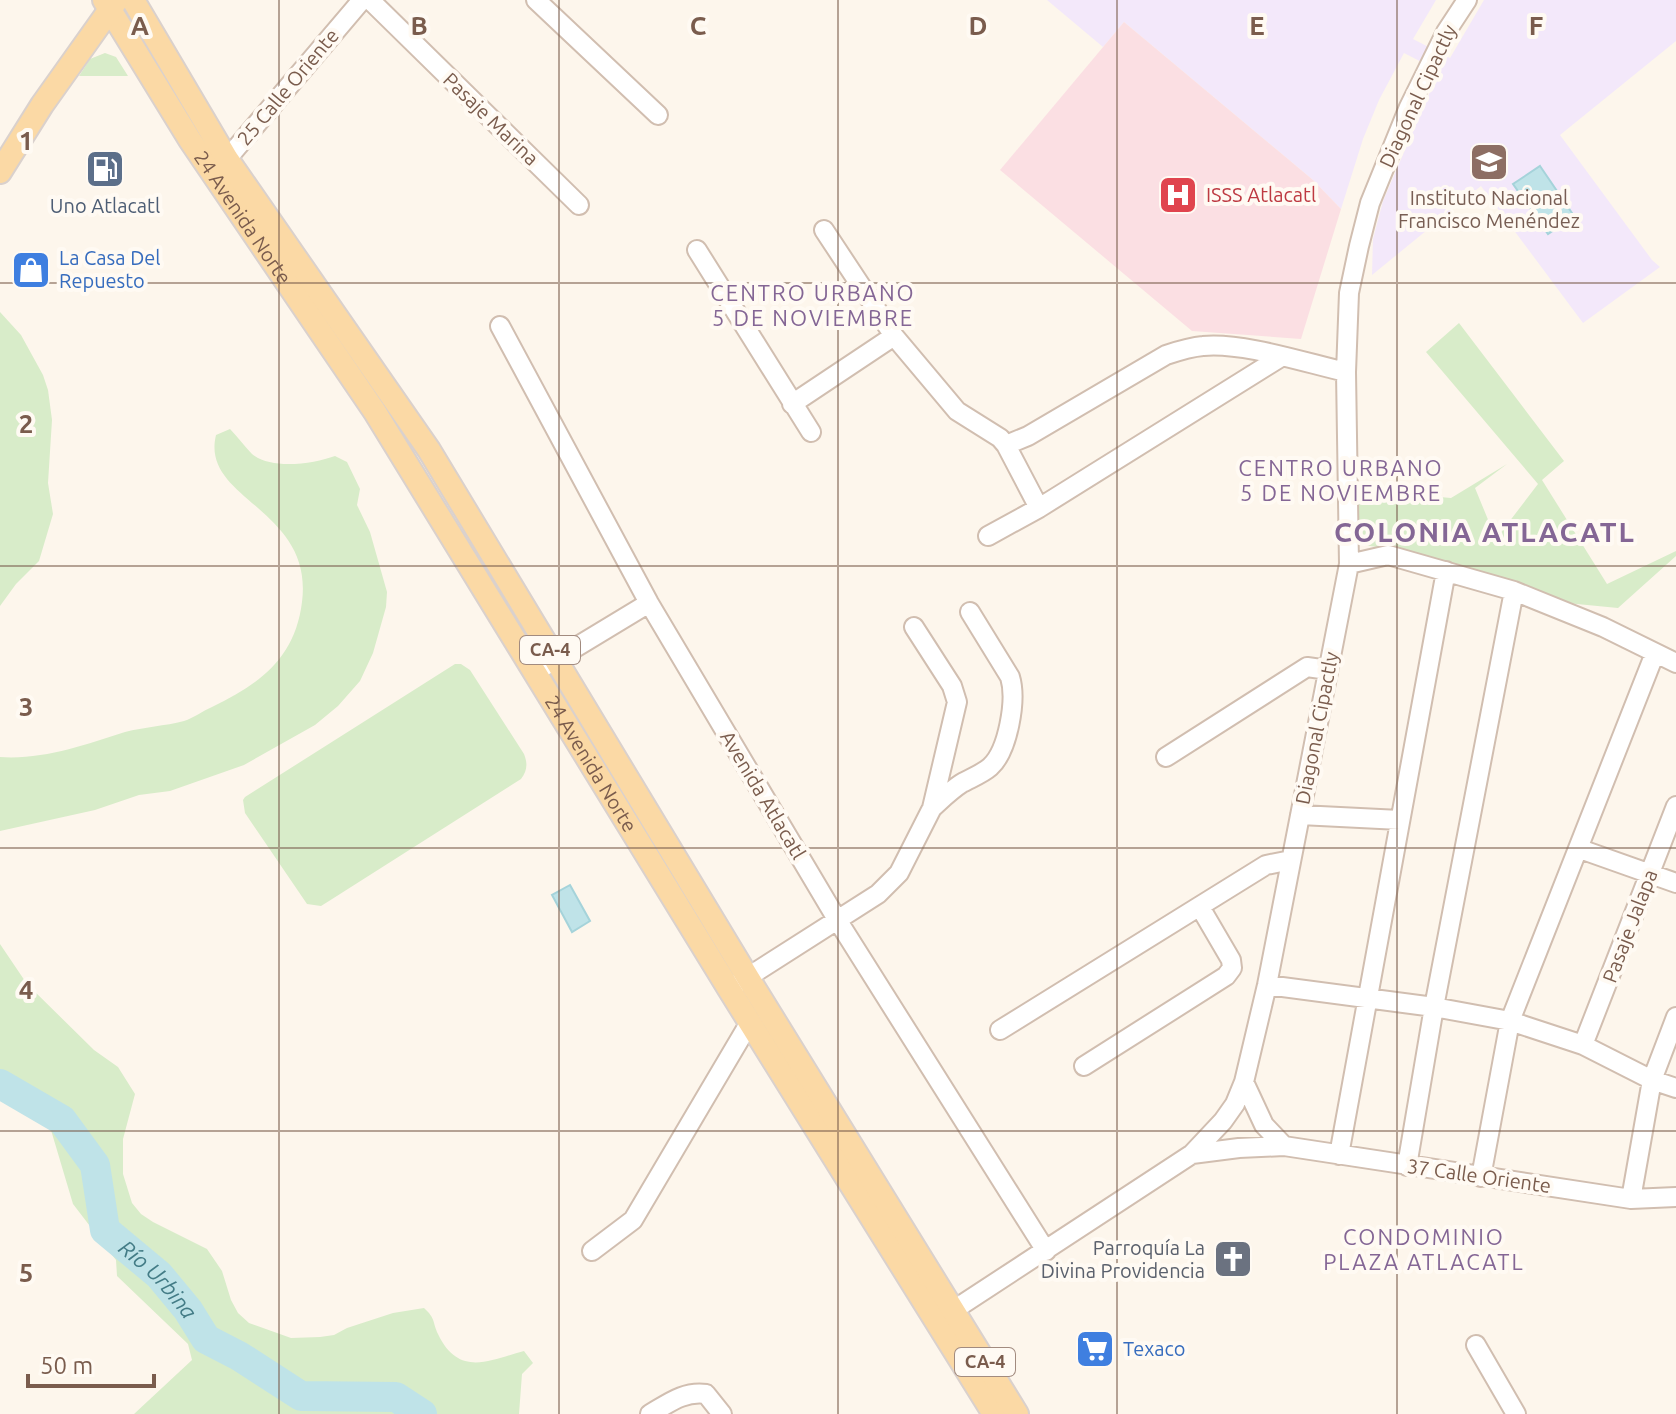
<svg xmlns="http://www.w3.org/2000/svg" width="1676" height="1414" viewBox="0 0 1676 1414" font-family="Ubuntu,sans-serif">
<rect width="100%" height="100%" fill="#fdf6ec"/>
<path fill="#f3e8fa" d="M1047,0H1436L1413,39L1450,58L1484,0H1676V41L1560,135L1652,260L1660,267L1583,323L1481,186L1372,275L1373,239L1383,201L1439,71L1404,53L1379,100L1363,139L1341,209L1313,180L1124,22L1103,47Z"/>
<path fill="#fbdfe3" d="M1124,22L1313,180L1341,209L1301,339L1192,331L1000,170Z"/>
<path fill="#d8ecc9" d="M105,53L116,57L128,76H79L90,59Z
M0,312L21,335L43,375L48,390L52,420L48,483L53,514L39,561L16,584L0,606Z
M1459,323L1564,461L1542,480L1607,584L1676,551V556L1618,608L1546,601L1390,549L1357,544L1359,490L1451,498L1507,464L1475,488L1496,539L1538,484L1426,352Z
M230,429C238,437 244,446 252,454C271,470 313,464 335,456L347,462L360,489L357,505L370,532L387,592L386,607L373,653L360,681L338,706L315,725L244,765L170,791L139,795L95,810L0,831V757C43,760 84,745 125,732C144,727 165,726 184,721C194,718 202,711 212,707C259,684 295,659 302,602C314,508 200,500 216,435Z
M455,664H461L470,670L524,754C528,764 527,771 521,779L329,901L321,906L307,904L245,813L243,800L245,797Z
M0,944L27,984L94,1050L118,1067L135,1094L123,1139V1174L132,1203L141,1214L153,1222L207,1249L222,1271L231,1300L238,1313L249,1323L291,1338L320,1337L334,1335L347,1328L393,1313L424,1308C436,1319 432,1321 438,1334C459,1378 490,1360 524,1351L533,1363L522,1374L519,1414H134L192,1360L188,1344L117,1276L116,1260L73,1204L48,1120L0,1091Z"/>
<path fill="#bfe3e8" stroke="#a5d3da" stroke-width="2" d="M1540,166L1574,216L1548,234L1513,184Z
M570,885L590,921L572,932L552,895Z"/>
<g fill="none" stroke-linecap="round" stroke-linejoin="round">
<path stroke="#bfe3e8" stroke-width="30" id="s1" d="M0,1084L62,1120L95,1165L105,1230L159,1275L188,1310L206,1339L239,1356L301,1396L396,1397L422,1414"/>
<g stroke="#d1beb0" stroke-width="22">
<path id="minor" d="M370,0L579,205
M536,0L658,115
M217,166L227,159L362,0
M824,230L894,336L957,411L1000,438L1006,445L1028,436L1166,355C1178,351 1190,347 1203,346C1243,342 1306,363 1346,372
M697,250L811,432
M500,326L649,603L838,921L1046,1251
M792,404L894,336
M1006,445L1039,508
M988,536L1039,508L1281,357
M1349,564L1388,555L1514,591L1603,627L1676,663
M535,672L649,603
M1166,757L1307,667L1328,670
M932,808C942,799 951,790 962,783C971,778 982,774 990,767C1008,751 1017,700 1010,677L970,612
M1300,815L1400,820
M1580,849L1676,883
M737,984L878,894L899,873L932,808L957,702L952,686L914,627
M1267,985L1434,1007L1510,1021L1583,1045L1652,1080L1676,1088
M1000,1030L1266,865L1291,860
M1583,1045L1676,806
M1084,1066L1226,976L1232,968L1231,960L1200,907
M1244,1082L1264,1125L1284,1146
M1192,1154L1239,1148L1284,1146L1631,1199L1676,1197
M1339,1155L1446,571
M1407,1166L1434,1007L1514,591
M1481,1177L1510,1021L1655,653
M1631,1199L1652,1080L1676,1017
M592,1251L633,1220L750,1022
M943,1317L1192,1154L1223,1121L1235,1104L1244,1082L1267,985L1349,564L1346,372L1349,293L1359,246L1370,203L1409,107L1446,32L1467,0
M1476,1345L1516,1414
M650,1414C669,1403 684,1391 706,1394L722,1414"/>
</g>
<g stroke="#dad1cd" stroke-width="26">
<g id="major">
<path id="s2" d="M104,0L190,140L375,412L729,989L994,1414"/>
<path d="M133,0L227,159L429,450L748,978L1017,1414"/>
<path d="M0,172L42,105L116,1"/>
</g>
</g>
<use href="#minor" stroke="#fff" stroke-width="18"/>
<use href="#major" stroke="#fbd9a5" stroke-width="22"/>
</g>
<path fill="none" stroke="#7a5c4d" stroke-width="2" stroke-opacity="0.55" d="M279,0V1414M559,0V1414M838,0V1414M1117,0V1414M1397,0V1414M0,283H1676M0,566H1676M0,848H1676M0,1131H1676"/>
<defs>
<g id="school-square" transform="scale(2)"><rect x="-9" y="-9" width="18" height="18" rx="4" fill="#8d6e63" stroke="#fffaf3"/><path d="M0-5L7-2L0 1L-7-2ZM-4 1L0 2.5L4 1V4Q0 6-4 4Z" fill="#fff"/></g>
<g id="fuel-square" transform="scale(2)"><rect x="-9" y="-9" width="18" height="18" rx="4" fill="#5c6f8a" stroke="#fffaf3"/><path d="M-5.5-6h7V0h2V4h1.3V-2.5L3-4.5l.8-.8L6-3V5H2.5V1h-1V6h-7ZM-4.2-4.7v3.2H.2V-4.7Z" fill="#fff"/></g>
<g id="hospital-square" transform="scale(2)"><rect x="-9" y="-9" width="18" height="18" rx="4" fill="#e0444e" stroke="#fffaf3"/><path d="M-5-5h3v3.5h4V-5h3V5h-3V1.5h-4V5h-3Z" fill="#fff"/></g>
<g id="shop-square" transform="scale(2)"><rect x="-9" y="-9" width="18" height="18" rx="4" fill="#3f7fe0" stroke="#fffaf3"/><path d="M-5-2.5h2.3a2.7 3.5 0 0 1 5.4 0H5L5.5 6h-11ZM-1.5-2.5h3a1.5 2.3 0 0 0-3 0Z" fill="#fff"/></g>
<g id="church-square" transform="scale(2)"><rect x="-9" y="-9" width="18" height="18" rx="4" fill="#6b7280" stroke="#fffaf3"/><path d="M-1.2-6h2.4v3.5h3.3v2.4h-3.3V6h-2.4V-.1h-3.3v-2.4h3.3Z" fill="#fff"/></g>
<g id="supermarket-square" transform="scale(2)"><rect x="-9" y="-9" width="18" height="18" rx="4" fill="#3f7fe0" stroke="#fffaf3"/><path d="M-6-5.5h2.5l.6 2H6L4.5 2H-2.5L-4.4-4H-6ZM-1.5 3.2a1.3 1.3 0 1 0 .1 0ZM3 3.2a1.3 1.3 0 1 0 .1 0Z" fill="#fff"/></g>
</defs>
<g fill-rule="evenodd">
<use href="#school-square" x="1489" y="162"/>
<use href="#fuel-square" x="105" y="169"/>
<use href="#hospital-square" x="1178" y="195"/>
<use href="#shop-square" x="31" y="270"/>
<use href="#church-square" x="1233" y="1259"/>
<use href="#supermarket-square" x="1095" y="1349"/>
</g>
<g text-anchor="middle" stroke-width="8" stroke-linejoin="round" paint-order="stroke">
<g fill="#fffaf3" stroke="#a28b7f" stroke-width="2">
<rect x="520" y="636" width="60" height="28" rx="6"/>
<rect x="955" y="1348" width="60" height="28" rx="6"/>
</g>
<g font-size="18" font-weight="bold" fill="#7a5c4d">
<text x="550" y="656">CA-4</text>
<text x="985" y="1368">CA-4</text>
</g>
<g font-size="20" fill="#7a5c4d" stroke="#fffaf3">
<text transform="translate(288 87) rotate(-50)" y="7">25 Calle Oriente</text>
<text transform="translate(1418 96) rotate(-65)" y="7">Diagonal Cipactly</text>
<text transform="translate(491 119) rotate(44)" y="7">Pasaje Marina</text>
<text dy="7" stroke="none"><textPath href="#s2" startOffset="258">24 Avenida Norte</textPath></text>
<text transform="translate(1317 728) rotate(-79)" y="7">Diagonal Cipactly</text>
<text dy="7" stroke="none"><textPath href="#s2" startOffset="906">24 Avenida Norte</textPath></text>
<text transform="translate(763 795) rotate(59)" y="7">Avenida Atlacatl</text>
<text transform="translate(1630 926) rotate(-69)" y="7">Pasaje Jalapa</text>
<text transform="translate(1479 1176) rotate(8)" y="7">37 Calle Oriente</text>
</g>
<g font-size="20" fill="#be3a42" stroke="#fffaf3" text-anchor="start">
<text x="1206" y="202">ISSS Atlacatl</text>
</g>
<g font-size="20" fill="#785e54" stroke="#fffaf3">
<text x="1489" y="205">Instituto Nacional<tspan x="1489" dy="23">Francisco Menéndez</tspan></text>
</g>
<g font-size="20" fill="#4e5e75" stroke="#fffaf3">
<text x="105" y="213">Uno Atlacatl</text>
</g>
<g font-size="20" fill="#366cbe" stroke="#fffaf3" text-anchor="start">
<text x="59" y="265">La Casa Del<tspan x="59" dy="23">Repuesto</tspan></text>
<text x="1123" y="1356">Texaco</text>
</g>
<g font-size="20" fill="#5b616d" stroke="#fffaf3" text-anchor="end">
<text x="1205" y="1255">Parroquía La<tspan x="1205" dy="23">Divina Providencia</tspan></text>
</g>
<g font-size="22" letter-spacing="2" fill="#846695" stroke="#fffaf3">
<text x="813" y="301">CENTRO URBANO<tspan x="813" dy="25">5 DE NOVIEMBRE</tspan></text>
<text x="1341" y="476">CENTRO URBANO<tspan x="1341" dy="25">5 DE NOVIEMBRE</tspan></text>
<text x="1424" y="1245">CONDOMINIO<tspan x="1424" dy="25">PLAZA ATLACATL</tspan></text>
</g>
<g font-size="22" font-style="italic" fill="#437c86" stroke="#fffaf3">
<text dy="8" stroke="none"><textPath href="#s1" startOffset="266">Río Urbina</textPath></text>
</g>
<g font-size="28" font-weight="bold" letter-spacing="2" fill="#846695" stroke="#fffaf3">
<text x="1485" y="542">COLONIA ATLACATL</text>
</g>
</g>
<g font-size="26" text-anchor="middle" font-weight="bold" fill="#7a5c4d" stroke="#fffaf3" stroke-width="8" stroke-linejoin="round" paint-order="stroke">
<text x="140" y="35">A</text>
<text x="419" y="35">B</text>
<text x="698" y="35">C</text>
<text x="978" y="35">D</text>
<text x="1257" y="35">E</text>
<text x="1536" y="35">F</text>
<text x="26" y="150">1</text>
<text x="26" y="433">2</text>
<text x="26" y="716">3</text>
<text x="26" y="999">4</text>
<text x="26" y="1282">5</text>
</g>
<path d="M28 1374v12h126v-12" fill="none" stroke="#7a5c4d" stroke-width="4"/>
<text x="40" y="1374" font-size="24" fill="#7a5c4d" stroke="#fffaf3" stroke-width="6" paint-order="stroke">50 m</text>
</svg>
